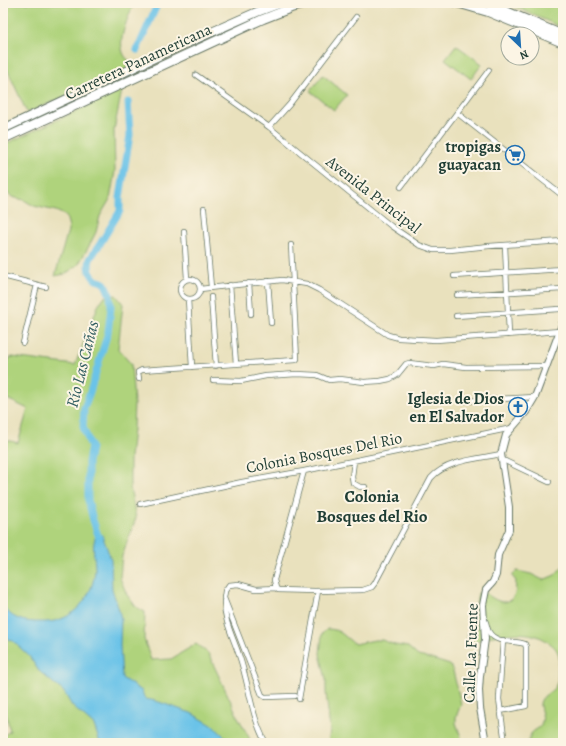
<svg xmlns="http://www.w3.org/2000/svg" width="566" height="746" viewBox="0 0 566 746" font-family="Alegreya,serif">
<rect width="100%" height="100%" fill="#fcf5e5"/>
<filter id="ink" filterUnits="userSpaceOnUse"><feTurbulence type="fractalNoise" baseFrequency=".025" numOctaves="2"/><feDisplacementMap in="SourceGraphic" scale="8" xChannelSelector="R" yChannelSelector="G"/><feConvolveMatrix kernelMatrix="1 2 1 2 8 2 1 2 1" color-interpolation-filters="sRGB"/></filter>
<filter id="wash" filterUnits="userSpaceOnUse"><feTurbulence type="fractalNoise" baseFrequency=".012" numOctaves="4" result="noise"/><feDisplacementMap in="SourceGraphic" scale="16" xChannelSelector="R" yChannelSelector="G"/><feGaussianBlur stdDeviation="0.9" result="paint"/><feColorMatrix in="noise" values="0 0 0 0 0 0 0 0 0 0 0 0 0 0 0 0 0 1.4 0 .05"/><feComposite in="paint" operator="in"/></filter>
<g filter="url(#wash)">
<rect width="100%" height="100%" fill="#e9e1bd"/>
<path fill="#afd37c" stroke="#678858" d="M3,3H134C128,19 111,50 131,62L128,69L27,113L3,60Z
M507,3H563V28L556,25Z
M456,45L482,64L471,79L445,59Z
M323,75L347,95L334,110L310,91Z
M122,90L114,130L115,171L110,199L100,216L96,232L89,246L78,265L65,274L55,276L69,227L66,216L56,211L34,206L24,200L12,197L3,189V145Z
M116,295L123,304L118,349L131,364L134,402L133,429L130,458V487L136,518L122,556L120,578L127,595L136,607L145,612L144,639L151,660L171,659L196,644L208,653L239,719L252,743H3V736L10,731L6,713L3,711V439L18,443L28,409L3,397V364L12,357L75,365L98,306L104,297Z
M563,566V743H528C530,727 540,732 542,722C544,716 540,710 540,704C541,694 554,693 557,683C558,680 558,675 558,671C558,666 560,661 559,656C558,650 553,645 548,642C531,629 507,634 487,637C481,642 474,641 467,639L468,632L472,627L478,593L484,592C492,598 505,608 513,597C517,593 515,586 516,581L512,576L517,571L531,574L543,580L555,575Z
M327,629C341,629 344,637 355,644L375,640H382L395,645L408,647L418,656L431,659L450,665L453,671L461,704L456,717V723L463,743H328L330,731L326,692V679L320,654L322,634Z"/>
<path fill="#6bc3e8" stroke="#45808e" d="M102,535L111,559L112,589L119,610L121,619L120,645L122,678L142,691L144,697L146,699L156,701L191,713L212,725L232,743H100L94,725L72,706L64,692L39,671L29,656L13,641L3,636V607C16,622 27,622 45,622C73,622 94,596 95,569C95,557 91,546 96,536Z"/>
<g fill="none" stroke-linecap="round" stroke-linejoin="round">
<path stroke="#6bc3e8" stroke-width="7" d="M137,50L158,3
M101,544L93,520L88,500V462L91,447L83,427L84,408L90,392L108,332L111,307L110,295L105,284L102,282L96,280L93,277L90,272L89,265L90,259L100,244L120,211V198L130,135L128,102"/>
</g>
</g>
<g filter="url(#ink)">
<g fill="none" stroke-linecap="round" stroke-linejoin="round">
<g stroke="#667664" stroke-width="6">
<path id="street" d="M196,75L269,127L391,226L419,245L433,250H450L489,246L563,241
M457,113L563,196
M269,127L289,105L356,17
M401,187L489,70
M204,209L211,287
M184,231L187,279
M505,245L509,335
M3,276L46,287
M454,276L563,269
M180 289a10 10 0 1 1 20 0a10 10 0 1 1-20 0Z
M268,281L271,323
M249,283L251,314
M230,285L236,364
M200,289L282,280L307,284L319,290L388,335L399,338L436,340L560,331
M457,295L563,289
M211,297L216,366
M188,299L192,367
M456,316L560,309
M23,343L37,285
M139,379L138,372L142,370L296,360L297,359L291,245
M213,380L241,381L266,376L297,374L317,375L329,380L340,379L364,382L380,381L390,379L397,375L406,364L409,363L434,366L443,364L466,367L547,366
M464,401L535,397
M501,459L549,482
M354,461L352,477L353,483L360,487H365
M304,471L274,580L276,588L278,590L315,591L363,590L372,587L375,583L431,478C447,460 478,459 501,454
M140,504L242,482L304,471L512,428
M276,588L256,589L238,584L229,585L225,591L224,598L262,695L265,697L295,696
M224,601C224,621 233,637 239,655C249,683 251,717 266,743
M485,620C487,624 487,629 489,632C496,644 514,640 525,644L526,647V706L500,711
M503,640L499,699L505,743
M299,699L318,591"/>
</g>
<g stroke="#667664" stroke-width="8">
<path id="secondary" d="M486,743L480,708L479,690L480,676L485,639L483,605L486,590L493,582L496,575L498,555L509,530V507L501,454L506,435L526,412L535,397L563,322"/>
</g>
<g stroke="#667664" stroke-width="10">
<path id="highway" d="M457,3L488,12L563,43
M487,3L563,35
M3,129L180,46L257,12L281,3
M3,139L263,19L291,8L309,3"/>
</g>
<use href="#street" stroke="#fff" stroke-width="4.5"/>
<use href="#secondary" stroke="#fff" stroke-width="6"/>
<use href="#highway" stroke="#fff" stroke-width="8"/>
</g>
</g>
<defs>
<g id="supermarket-ring" transform="scale(1)"><circle r="9.5" fill="#fcf5e5" stroke="#1f6fb2" stroke-width="1.5"/><path d="M-6-5.5h2.5l.6 2H6L4.5 2H-2.5L-4.4-4H-6ZM-1.5 3.2a1.3 1.3 0 1 0 .1 0ZM3 3.2a1.3 1.3 0 1 0 .1 0Z" fill="#1f6fb2"/></g>
<g id="church-ring" transform="scale(1)"><circle r="9.5" fill="#fcf5e5" stroke="#1f6fb2" stroke-width="1.5"/><path d="M-1.2-6h2.4v3.5h3.3v2.4h-3.3V6h-2.4V-.1h-3.3v-2.4h3.3Z" fill="#1f6fb2"/></g>
</defs>
<g fill-rule="evenodd">
<use href="#supermarket-ring" x="515" y="155"/>
<use href="#church-ring" x="518" y="407"/>
</g>
<g text-anchor="middle" stroke-width="4" stroke-linejoin="round" paint-order="stroke">
<g font-size="16" fill="#1f3d34" stroke="#fcf5e5">
<text transform="translate(138 61) rotate(-25)" y="6">Carretera Panamericana</text>
<text transform="translate(374 194) rotate(38)" y="6">Avenida Principal</text>
<text transform="translate(324 452) rotate(-11)" y="6">Colonia Bosques Del Rio</text>
<text transform="translate(470 653) rotate(-88)" y="6">Calle La Fuente</text>
</g>
<g font-size="16" font-weight="bold" fill="#1f3d34" stroke="#fcf5e5" text-anchor="end">
<text x="501" y="152">tropigas<tspan x="501" dy="18">guayacan</tspan></text>
<text x="504" y="404">Iglesia de Dios<tspan x="504" dy="18">en El Salvador</tspan></text>
</g>
<g font-size="17" font-style="italic" fill="#325e61" stroke="#fcf5e5">
<text transform="translate(82 364) rotate(-76)" y="6">Río Las Cañas</text>
</g>
<g font-size="17" font-weight="bold" fill="#1f3d34" stroke="#fcf5e5">
<text x="372" y="502">Colonia<tspan x="372" dy="20">Bosques del Rio</tspan></text>
</g>
</g>
<rect width="566" height="746" fill="none" stroke="#fcf5e5" stroke-width="16"/>
<g transform="translate(520 46) rotate(155)"><circle r="19" fill="#fcf5e5" stroke="#a4ab9e"/>
<path d="M0-3L7 15L0 10L-7 15Z" fill="#1f6fb2"/>
<text y="-6" font-size="11" font-weight="bold" text-anchor="middle" fill="#1f3d34">N</text>
</g>
</svg>
